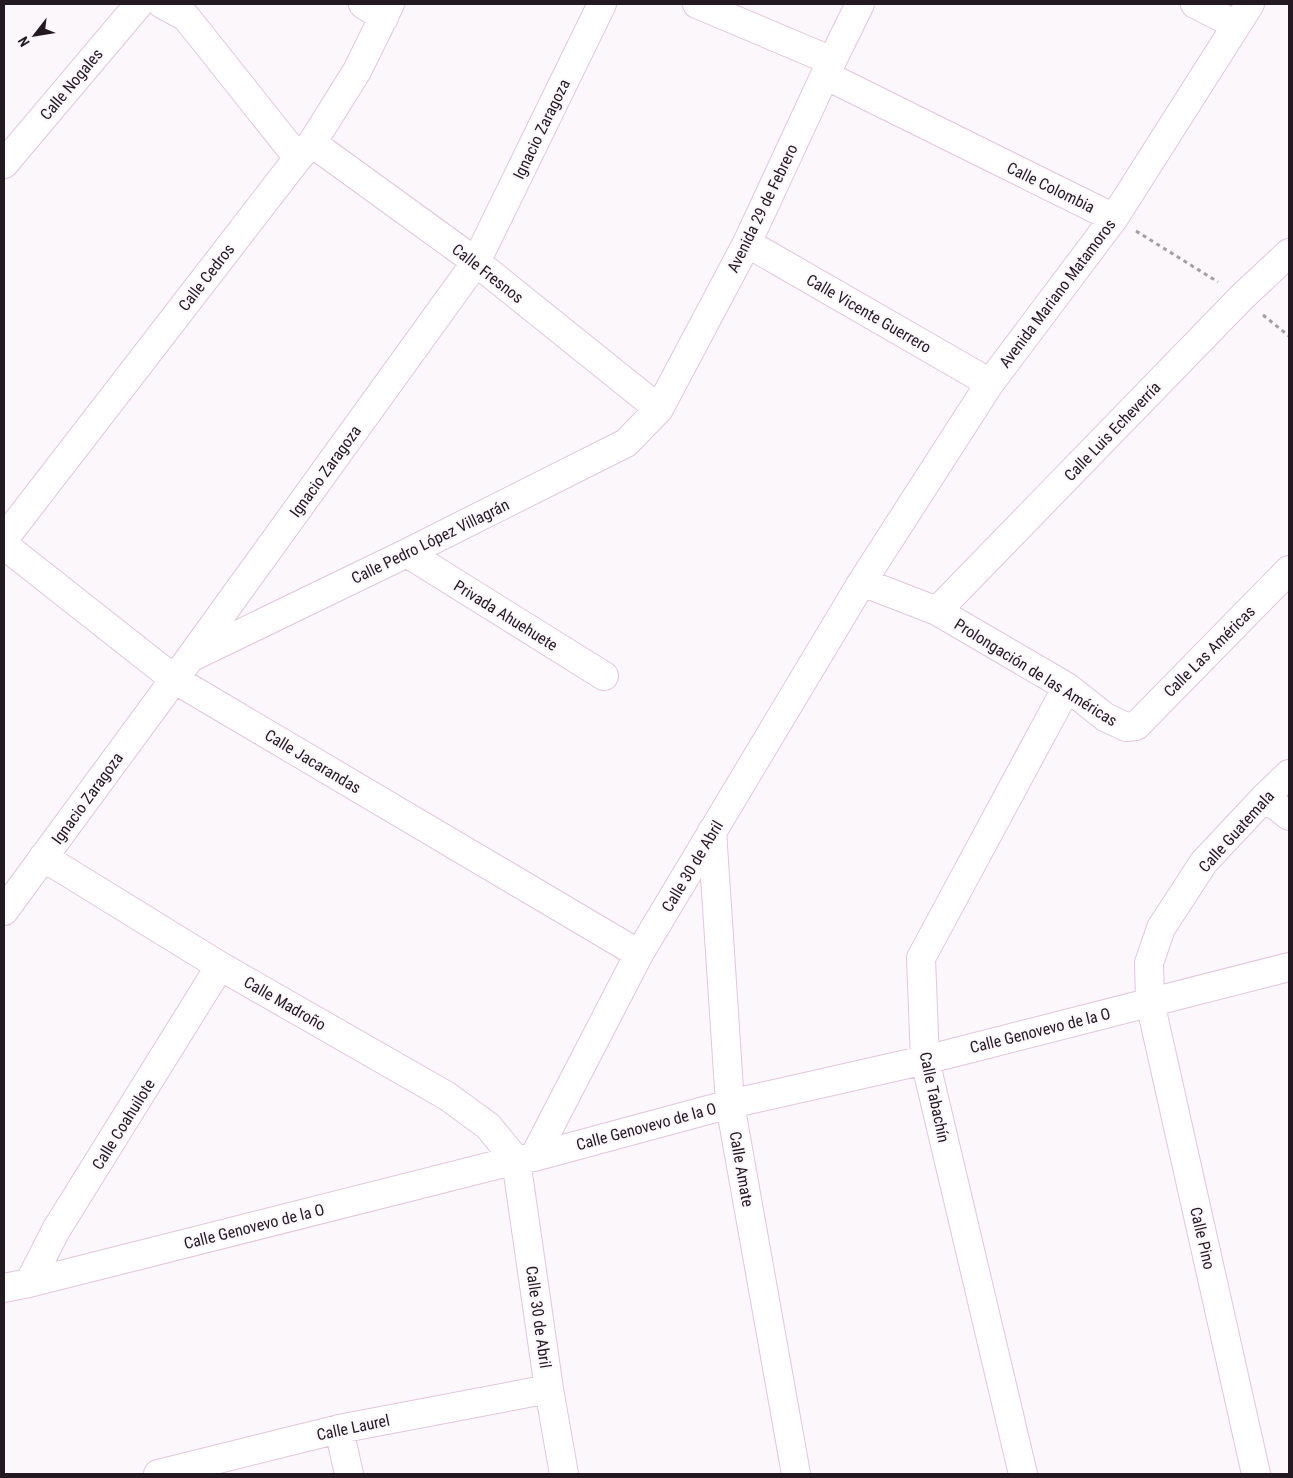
<svg xmlns="http://www.w3.org/2000/svg" width="1293" height="1478" viewBox="0 0 1293 1478" font-family="'Roboto Condensed',sans-serif">
<rect width="100%" height="100%" fill="#fcf7fb"/>
<g fill="none" stroke-linecap="round" stroke-linejoin="round">
<g stroke="#e2c6dc" stroke-width="30">
<path id="minor" d="M162,4L186,17L298,158
M363,4L384,18
M697,4L832,61
M1195,4L1236,25
M825,75L1114,218
M312,143L476,262L659,409
M4,164L139,4
M747,243L990,383
M4,539L298,158L312,143L357,71L390,4
M4,545L174,679L639,954
M407,553L604,676
M862,582L937,611L1067,687L1105,717L1126,727L1136,726L1289,570
M937,611L1242,297L1289,253
M192,657L407,553L626,443L659,409L747,243L825,75L860,4
M1265,797L1289,816
M712,831L730,1104L796,1474
M43,857L220,966L447,1096L488,1126L516,1160L549,1389L564,1474
M4,911L190,658L476,262L602,4
M534,1157L639,954L862,582L990,383L1114,218L1250,4
M29,1283L56,1230L220,966
M4,1288L29,1283L516,1160L534,1157L730,1104L925,1060L1289,967
M339,1429L349,1474
M158,1474L339,1429L549,1389
M1023,1474L925,1060L921,958L1067,687
M1256,1474L1150,1002L1149,963L1161,928L1204,862L1265,797L1289,774"/>
</g>
<path stroke="#a59ea3" stroke-width="3" stroke-dasharray="4 4" stroke-linecap="butt" d="M1136,231L1218,282
M1263,315L1289,336"/>
<use href="#minor" stroke="#fff" stroke-width="28"/>
</g>
<g text-anchor="middle" stroke-width="4" stroke-linejoin="round" paint-order="stroke">
<g font-size="16" fill="#231920" stroke="#fcf7fb">
<text transform="translate(71 84) rotate(-50)" y="6">Calle Nogales</text>
<text transform="translate(541 129) rotate(-64)" y="6">Ignacio Zaragoza</text>
<text transform="translate(1051 187) rotate(26)" y="6">Calle Colombia</text>
<text transform="translate(762 208) rotate(-64)" y="6">Avenida 29 de Febrero</text>
<text transform="translate(488 273) rotate(38)" y="6">Calle Fresnos</text>
<text transform="translate(206 277) rotate(-52)" y="6">Calle Cedros</text>
<text transform="translate(1057 293) rotate(-53)" y="6">Avenida Mariano Matamoros</text>
<text transform="translate(869 313) rotate(30)" y="6">Calle Vicente Guerrero</text>
<text transform="translate(1112 431) rotate(-46)" y="6">Calle Luis Echeverría</text>
<text transform="translate(325 471) rotate(-54)" y="6">Ignacio Zaragoza</text>
<text transform="translate(430 541) rotate(-26)" y="6">Calle Pedro López Villagrán</text>
<text transform="translate(506 615) rotate(32)" y="6">Privada Ahuehuete</text>
<text transform="translate(1209 651) rotate(-45)" y="6">Calle Las Américas</text>
<text transform="translate(1036 672) rotate(32)" y="6">Prolongación de las Américas</text>
<text transform="translate(313 761) rotate(31)" y="6">Calle Jacarandas</text>
<text transform="translate(87 798) rotate(-54)" y="6">Ignacio Zaragoza</text>
<text transform="translate(1236 831) rotate(-48)" y="6">Calle Guatemala</text>
<text transform="translate(692 866) rotate(-59)" y="6">Calle 30 de Abril</text>
<text transform="translate(285 1003) rotate(30)" y="6">Calle Madroño</text>
<text transform="translate(1040 1030) rotate(-14)" y="6">Calle Genovevo de la O</text>
<text transform="translate(935 1097) rotate(78)" y="6">Calle Tabachín</text>
<text transform="translate(123 1124) rotate(-58)" y="6">Calle Coahuilote</text>
<text transform="translate(646 1126) rotate(-15)" y="6">Calle Genovevo de la O</text>
<text transform="translate(742 1169) rotate(80)" y="6">Calle Amate</text>
<text transform="translate(254 1226) rotate(-14)" y="6">Calle Genovevo de la O</text>
<text transform="translate(1203 1238) rotate(77)" y="6">Calle Pino</text>
<text transform="translate(539 1317) rotate(82)" y="6">Calle 30 de Abril</text>
<text transform="translate(353 1427) rotate(-12)" y="6">Calle Laurel</text>
</g>
</g>
<rect width="1293" height="1478" fill="none" stroke="#231920" stroke-width="10"/>
<g transform="translate(35 35) rotate(239)" stroke="#fcf7fb" stroke-width="4" paint-order="stroke">
<path d="M0-4L9 19L0 12L-9 19Z" fill="#231920"/>
<text y="-8" font-size="14" font-weight="bold" text-anchor="middle" fill="#231920">N</text>
</g>
</svg>
